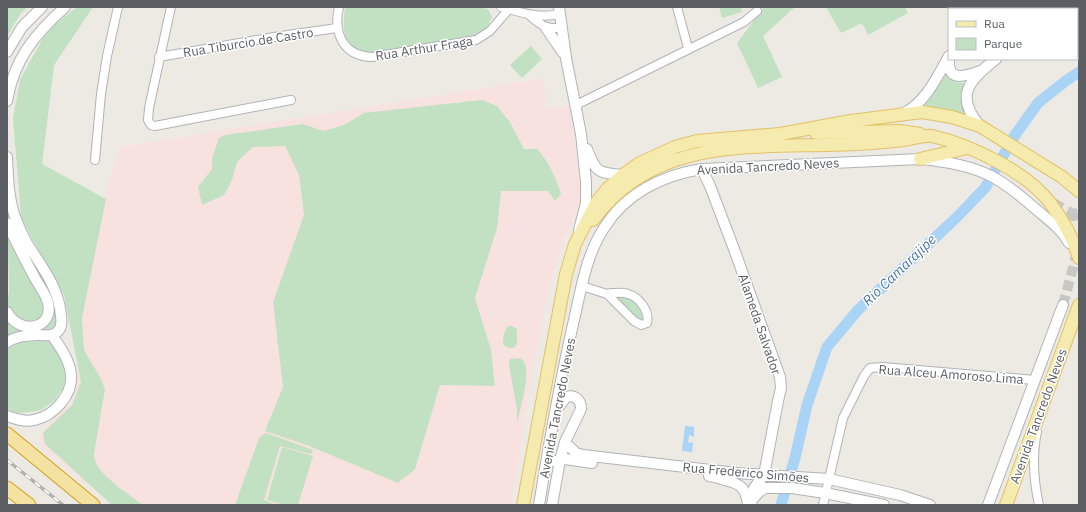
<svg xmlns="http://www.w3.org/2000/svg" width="1086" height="512" viewBox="0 0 1086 512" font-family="'IBM Plex Sans',sans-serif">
<rect width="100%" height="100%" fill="#eceae3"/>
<path fill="#f8e2e0" d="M544,78L545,109L569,105L582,196L566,236L551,279L534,362L511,505H112L39,445L41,434L51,421L71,403L78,384L77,355L70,305L120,147Z"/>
<path fill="#c2e1c2" d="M7,7H28L21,13L7,36Z
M77,7H93L54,65L42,164L106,199L82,318L84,350L100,377L105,389L94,454C94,457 95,460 96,463C102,477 131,496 143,505H112L45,444L43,433L72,405L81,382L64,295L30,235L21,216L13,118L20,80L43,38L57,23Z
M345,7H479L488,9L492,17L485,31L474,38L367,54C342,44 342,31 345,7Z
M719,7H741L742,12L722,18Z
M764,7H795L763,36L782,77L758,88L737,43Z
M826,7H905L908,13L868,35L862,23L841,33Z
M531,46L542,59L522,78L510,65Z
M946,75C952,82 958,83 966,83L963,104L965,114L932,109H921Z
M482,100L497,106L510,122L524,149H537C549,162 556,178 561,194L555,201L548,191H501L497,228L475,298L491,350L495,386L440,385L415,469L398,483L309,446L265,431L283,387L273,302L304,215L299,175L285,146L253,147L237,162L232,180L224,195L202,205L198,187L212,169V158L219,138L225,135L303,124L323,131L344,125L364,113Z
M7,211L47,284L55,306L67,371L63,388L54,401L41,410L30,412L17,413L7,409V303L9,291Z
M610,295C628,295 644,301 645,321H638Z
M508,326H512L517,329V343L514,348H509L503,345C503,337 503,332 508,326Z
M519,358C522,359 524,361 525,364C530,376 520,410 517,423V409L509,365L510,359Z
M266,433L313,450L311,454L280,446L264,500L277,505H235L259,438Z
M282,447L313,456L298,505H284L267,500Z"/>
<path fill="#aad4f5" d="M685,426L694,427V437L689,435L688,443L693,442L692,452L682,451Z"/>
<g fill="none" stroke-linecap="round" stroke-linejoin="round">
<path stroke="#aad4f5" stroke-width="11" d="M781,505L795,458L807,405L827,347L858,310L956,218L985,188L1015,135L1038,103L1063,83L1079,72"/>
<path stroke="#c8c7c3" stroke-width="10" stroke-dasharray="10 5" stroke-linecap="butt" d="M1063,305L1078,249"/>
<path stroke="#c8c7c3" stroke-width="12" stroke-dasharray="12 6" stroke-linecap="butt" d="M1051,203L1073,215L1079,214"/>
<g stroke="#b0b3b7" stroke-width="10">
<path id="minor" d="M171,7L149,108L148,120L151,125L155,126L291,100
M339,7C333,33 343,56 372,57L476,40L490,31L509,9
M501,7C521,12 538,19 559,14
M677,7L688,48
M529,15C540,24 547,31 562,27
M159,57L274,37L337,28
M576,105L744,22L757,11
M95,160L101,94L107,56L118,7
M582,286L607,294
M612,293C617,293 623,292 628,294C639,297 650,311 647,323L641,325L634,321L607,294Z
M1037,432C1032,455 1034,482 1039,505
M823,505L843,418L864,376L870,368L883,367L1035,380"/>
</g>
<g stroke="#b0b3b7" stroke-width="12">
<path id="tertiary" d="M559,7L566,58L581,134L586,182V203L579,230
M968,9L969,7
M1040,9L1042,7
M546,28L563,53
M7,52L22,27L42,7
M949,59C947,83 966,76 980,71
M7,101C14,59 35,34 65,7
M904,113C926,102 937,77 949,56
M980,126C954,96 969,80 996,59
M587,149C596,173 598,173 623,175
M7,157C8,176 8,195 14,214C18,225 22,235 28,245C42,267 59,288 61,316C62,322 62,328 57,332C52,337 46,335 39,335C29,335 16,336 7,342
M702,169L710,186L734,249L780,377L781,388L778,401L764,475L754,488L751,505
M7,223C16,242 25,260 35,278C39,286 46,294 48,303C54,329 20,336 7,312
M7,416C16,419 24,422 34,420C54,416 73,395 71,374C69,359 60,347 52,335
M565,442L576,453L583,455L736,473L829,479L900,495L930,505
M546,462L565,459L592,463
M709,476C715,477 720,478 725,480C741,484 746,488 748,505
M752,500L759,492L765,488H792L825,493L884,505
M539,505C549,443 560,381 574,320C581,290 586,255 604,228C625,194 662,175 702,169L920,159C944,161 969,165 991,176C1008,185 1023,198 1038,211C1050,221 1062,230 1069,243
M552,505L560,460L565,442L581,409C581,400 575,394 566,397L558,408
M988,505L1063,305"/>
</g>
<g stroke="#e2c066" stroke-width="14">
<path id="primary" d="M816,133L900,131L920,134
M920,159L967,148
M593,220C657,133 759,149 854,144C872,143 891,142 909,139C916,138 925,135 932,136C971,145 1027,172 1051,204C1064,221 1073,239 1079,258
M523,505L566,274L575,244L596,203L607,189L623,175L640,163L675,147L697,141L780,134L851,121L922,112L952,117L980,126L1062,177L1079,191
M1006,505L1079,305"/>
</g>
<g stroke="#d79d18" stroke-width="15">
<path id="trunk" d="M7,434L93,505
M7,488L29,505"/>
</g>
<use href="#minor" stroke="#fff" stroke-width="8"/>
<use href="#tertiary" stroke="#fff" stroke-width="10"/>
<use href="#primary" stroke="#f6ebae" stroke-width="12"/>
<use href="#trunk" stroke="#f4e2a2" stroke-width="13"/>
<g stroke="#b1b2b2" stroke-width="3.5">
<path id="rail" d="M7,460L63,505"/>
</g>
<use href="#rail" stroke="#fff" stroke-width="2" stroke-dasharray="6" stroke-linecap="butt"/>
</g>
<g text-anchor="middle" stroke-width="3" stroke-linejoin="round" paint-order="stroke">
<g font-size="13" fill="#5b5e62" stroke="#fff">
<text transform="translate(248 42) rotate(-9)" y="5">Rua Tiburcio de Castro</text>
<text transform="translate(424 48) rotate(-9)" y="5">Rua Arthur Fraga</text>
<text transform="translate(768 166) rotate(-3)" y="5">Avenida Tancredo Neves</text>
<text transform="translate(760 324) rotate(71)" y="5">Alameda Salvador</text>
<text transform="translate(951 374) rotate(4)" y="5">Rua Alceu Amoroso Lima</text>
<text transform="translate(557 408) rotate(-79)" y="5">Avenida Tancredo Neves</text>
<text transform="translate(1038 416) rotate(-70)" y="5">Avenida Tancredo Neves</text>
<text transform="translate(746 472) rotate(5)" y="5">Rua Frederico Simões</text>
</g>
<g font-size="14" font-style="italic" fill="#4975a6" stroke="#fff">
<text transform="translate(899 270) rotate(-44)" y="5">Rio Camarajipe</text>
</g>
</g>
<rect width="1086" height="512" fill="none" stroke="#5b5e62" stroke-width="16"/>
<rect x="948" y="8" width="130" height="52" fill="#ffffff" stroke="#bdbfc0"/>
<rect x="956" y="21" width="20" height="6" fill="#f6ebae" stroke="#bdbfc0"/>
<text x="984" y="28" font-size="12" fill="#5b5e62">Rua</text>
<rect x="956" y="38" width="20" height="12" fill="#c2e1c2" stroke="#bdbfc0"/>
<text x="984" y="48" font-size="12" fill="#5b5e62">Parque</text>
</svg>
